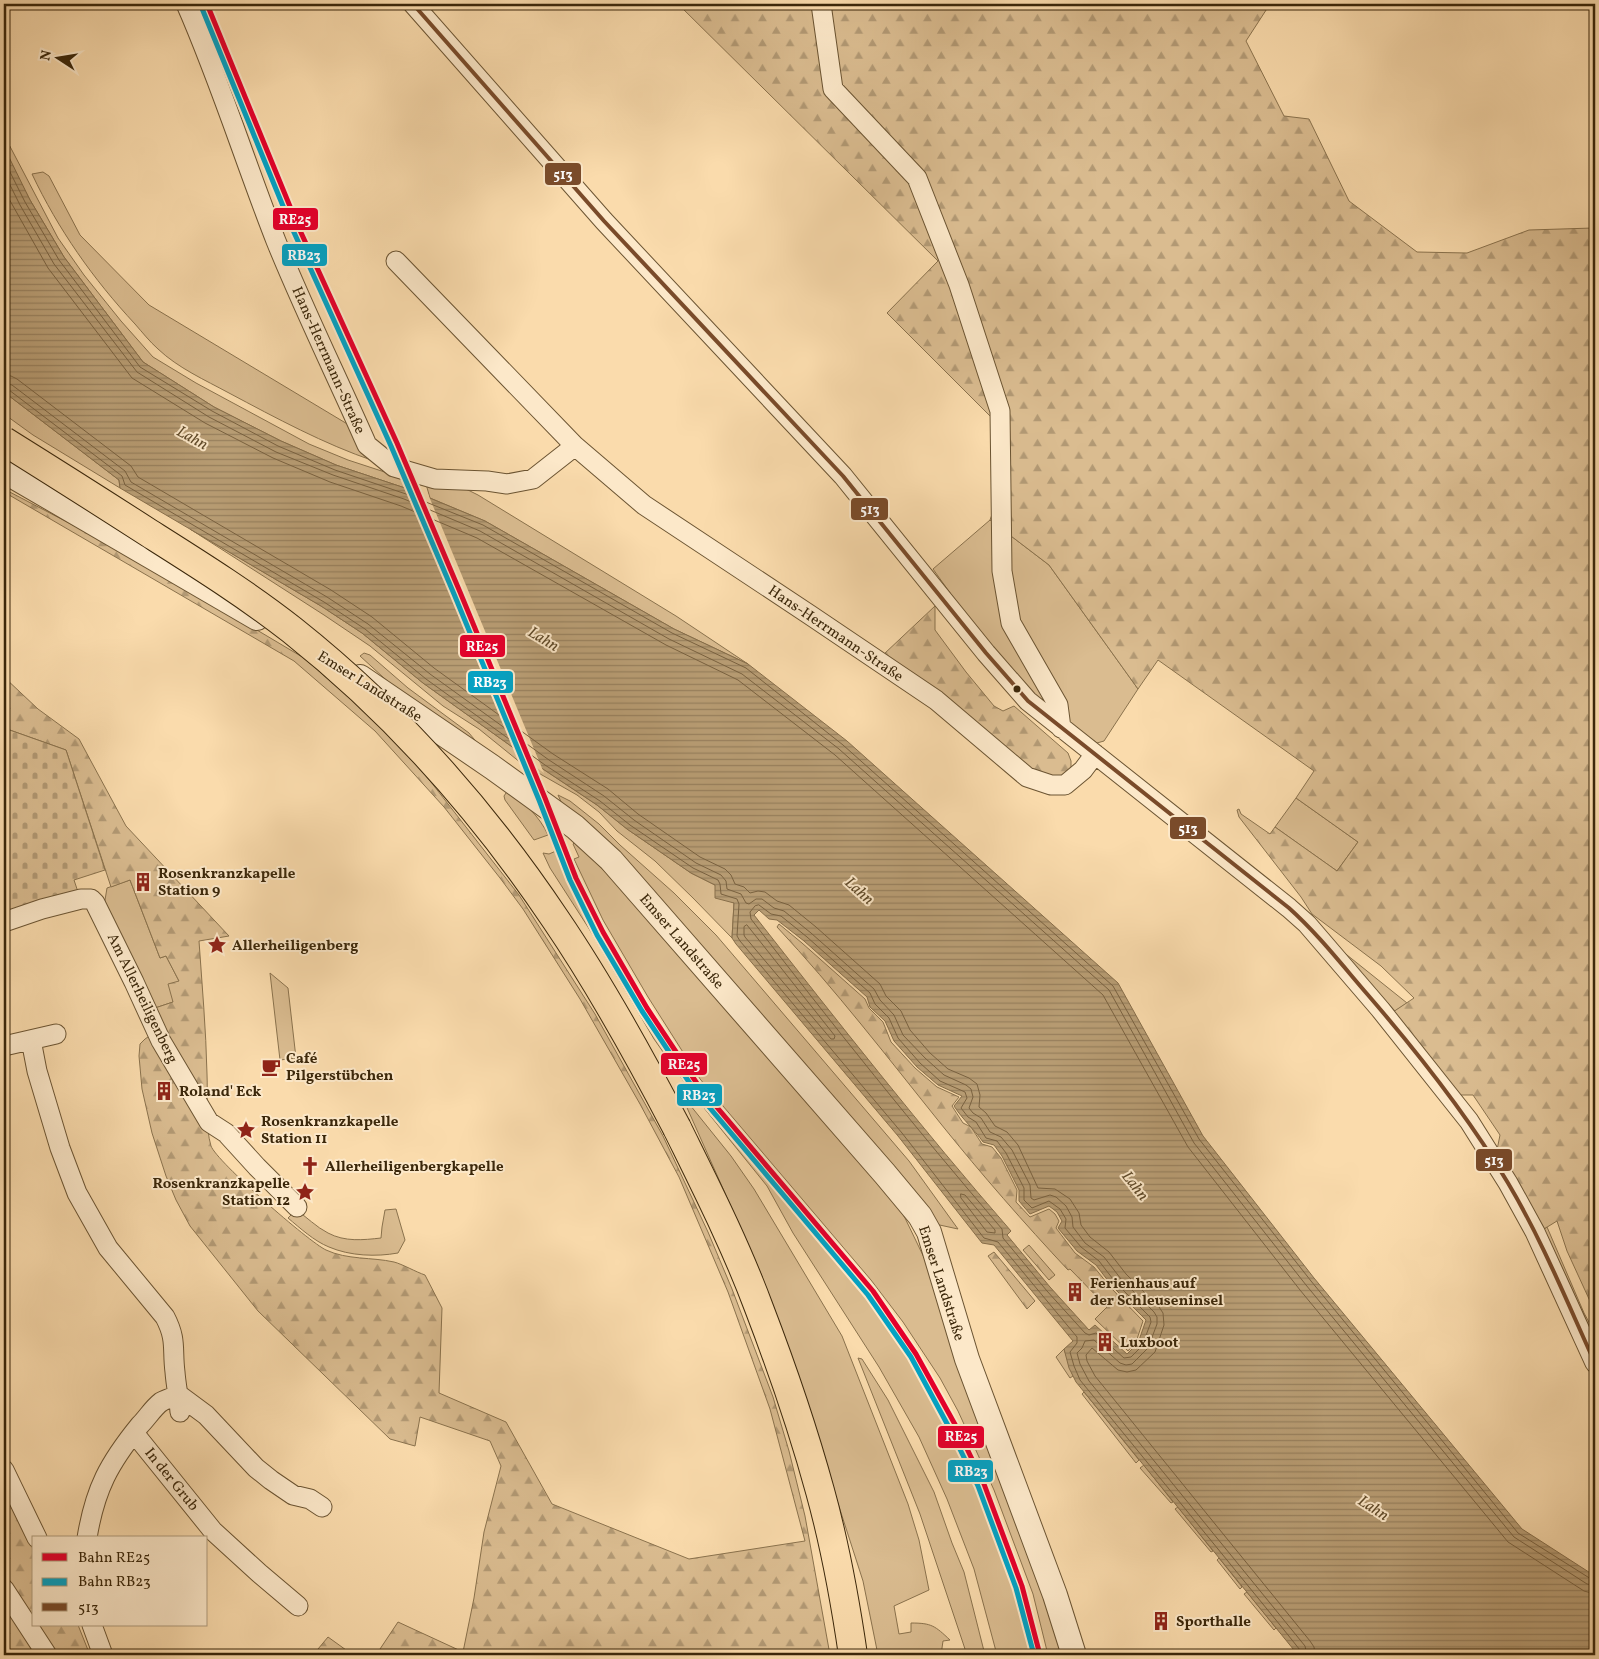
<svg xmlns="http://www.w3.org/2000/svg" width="1599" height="1659" viewBox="0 0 1599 1659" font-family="Vollkorn,serif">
<defs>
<pattern id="forest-firs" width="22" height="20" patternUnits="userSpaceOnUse" patternTransform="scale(1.25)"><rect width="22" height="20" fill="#dabc90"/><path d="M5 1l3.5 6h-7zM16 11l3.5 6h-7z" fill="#b29974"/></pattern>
<pattern id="cemetery-stones" width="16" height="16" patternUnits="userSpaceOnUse" patternTransform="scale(1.25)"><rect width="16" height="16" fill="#dabc90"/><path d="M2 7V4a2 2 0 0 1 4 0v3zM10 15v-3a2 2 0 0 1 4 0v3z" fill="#b29974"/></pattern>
<pattern id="water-rules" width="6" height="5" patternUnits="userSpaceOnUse" patternTransform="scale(1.25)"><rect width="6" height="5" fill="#b99e75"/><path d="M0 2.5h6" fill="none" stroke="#98815e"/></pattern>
</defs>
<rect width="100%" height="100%" fill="#fadbac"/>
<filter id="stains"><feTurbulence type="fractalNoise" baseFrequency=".004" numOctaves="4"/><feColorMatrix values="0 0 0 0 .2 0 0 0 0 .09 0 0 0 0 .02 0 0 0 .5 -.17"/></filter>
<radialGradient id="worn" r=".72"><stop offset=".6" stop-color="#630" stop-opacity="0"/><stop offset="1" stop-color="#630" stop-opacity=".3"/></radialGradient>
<path fill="#dabc90" stroke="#8a724d" d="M4,135L58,238L84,275L121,321L153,357L196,383L309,444L348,460L403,478L408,489L336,465L281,441L214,407L143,362L64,257L30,200L5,152L4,147Z
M43,172L49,176L80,235L149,305L354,428L374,461C324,444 276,418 229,393C205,380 178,368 158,349C150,342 142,332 135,324C93,279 58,229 32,174Z
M4,392L119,480L120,488L33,435L4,414Z
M426,484L464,488L478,495L676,616L748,664L674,629L485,521L430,498Z
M990,520L1049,565L1138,689L1104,741L1097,743L1053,711L1028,690L968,618L933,569Z
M190,529L321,606L362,633L423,683L543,769L597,805L627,829L691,873L715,885L734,903L732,938L693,898L655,861L617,831L599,812L577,795L521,763L479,729L443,706L370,646L324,615Z
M364,653L370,655L408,688L469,733L479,745L395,688L360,656Z
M508,790C524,802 540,817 548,835L534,840L505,800L504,796Z
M558,795L570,801L599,824L620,845L674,893L716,935L909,1161L958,1229L935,1224L718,970L688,930L653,893L562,804Z
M1296,798L1358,842L1337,871L1275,827Z
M576,841L656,926L887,1190L905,1218L930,1270L1064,1655H1048L1033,1594L994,1490L958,1411L940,1378L903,1322L871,1280L700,1079L648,997L603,920L574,859L579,857L573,844Z
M556,851L592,924L614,963L643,1012L680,1067L717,1116L801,1216L837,1257L900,1343L926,1385L953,1434L971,1471L1010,1569L1029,1633L1033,1655H997L974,1569L947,1499L919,1437L879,1367L793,1233L767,1186L692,1093L654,1039L588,927L550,868L543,853L549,854Z
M130,880L160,958L166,956L179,981L173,1002L152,1009L104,906L107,888Z
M1329,939L1347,955L1407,1003L1395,1011Z
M270,973L288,988L296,1058L280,1060Z
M686,1100L731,1156L754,1189L842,1336L908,1504L919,1540L929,1590L894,1606L899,1634L911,1632V1623C932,1623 935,1626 950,1640L943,1641L941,1655H878L863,1581L794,1367L761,1274L684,1101Z
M396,1209L405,1240L398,1253C376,1257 350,1256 329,1247C314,1241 300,1228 288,1218L296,1210C307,1217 316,1227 328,1233C345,1242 363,1240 381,1238L382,1227L385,1210Z
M1547,1227L1584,1313L1595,1333V1345L1544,1229Z
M1064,1349L1073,1376L1070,1378L1056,1357Z
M858,1358L862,1359L888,1400L934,1492L952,1543L964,1572L985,1655H967L920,1514Z
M1084,1392L1139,1460L1136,1463L1082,1394Z
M1144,1465L1173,1502L1171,1503L1140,1468Z
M1178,1507L1213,1551L1211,1552L1175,1509Z
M1219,1558L1242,1587L1240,1589L1217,1560Z
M1247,1592L1276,1628L1274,1630L1244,1594Z"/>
<path fill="url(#forest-firs)" stroke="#8a724d" d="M678,4H1270L1246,41L1284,116L1309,119L1349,201L1417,252L1467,253L1529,230L1593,228L1595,231V1312L1567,1251L1557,1221L1544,1229L1497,1150L1500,1135L1473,1095H1460L1393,1012L1414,998L1381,966L1312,914L1301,897L1239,817L1237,810L1239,809L1241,814L1270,834L1275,827L1337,871L1358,842L1296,798L1314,771L1158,660L1138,689L1049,565L990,520L1006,476L1003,429L887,313L938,261Z
M4,489L134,557L304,658L372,717L420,768L519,895L595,1014L663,1136L708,1232L732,1289L773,1397L789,1451L805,1516L830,1655H376L398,1622L463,1652L474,1598L484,1532L501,1466L490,1441L420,1417L415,1446L390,1439L258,1311L190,1226L176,1200L166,1176L152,1133L142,1089L139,1056L140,1044L145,1039L151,1035L152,1009L173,1002L168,984L179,981L166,956L160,958L130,880L111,887L66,750L4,728V677L38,709L79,739L126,826L229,936L199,941C202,985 206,1029 207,1074C208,1094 205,1127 211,1146C217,1162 309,1242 326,1250C347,1260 372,1257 394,1262C402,1264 416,1272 425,1275L442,1308L439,1393L506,1422L552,1504L689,1559L805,1541L770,1409L728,1292L679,1177L640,1104L580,999L523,909L500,878L444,807L375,731L294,661L4,492Z
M935,606V630L966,672L994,706L1003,711L1014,706L1068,753L1071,761V768L1062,777L1041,774L1021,763L884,654Z
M779,924L802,943L865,999L869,1008L883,1022L891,1042L915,1068L937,1087L959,1097L952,1106L963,1123L971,1127L982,1144L992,1147L1001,1158L1017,1190L1016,1202L1030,1217L1049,1209L1055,1214L1059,1221L1056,1228L1075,1253L1094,1267L1111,1288L1143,1321L1136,1342L1128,1351L1095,1319L1107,1307L1070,1269L1068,1270C1024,1223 982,1175 941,1124C888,1058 835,989 777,927Z
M1029,1245L1055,1275L1049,1280L1023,1250Z
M994,1252L1035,1301L1027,1309L988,1256Z
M4,1492L34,1551V1625H78L90,1655H4Z
M328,1637L353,1655H313Z"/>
<path fill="url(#cemetery-stones)" stroke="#8a724d" d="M4,728L66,750L105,870L74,880L78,892L4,915Z"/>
<path fill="url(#water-rules)" stroke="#876e4a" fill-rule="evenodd" d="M4,147L30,200L64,257L143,362L214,407L281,441L336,465L408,489L485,521L674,629L748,664L847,741L1118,983L1203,1136L1314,1278L1522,1529L1595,1576V1655H1421L1415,1653L1408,1655H1298L1076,1382L1069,1368L1064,1349L1073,1341L994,1245L982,1243L898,1136L736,944L732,938L734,903L715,898V885L691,873L627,829L597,805L543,769L423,683L362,633L321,606L120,488L119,480L4,392ZM759,910L769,919L777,920L804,941L867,997L870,1007L885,1021L894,1041L917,1067L938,1085L962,1096L954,1106C963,1120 974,1129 983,1142L994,1145L1002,1156L1019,1190V1201L1030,1214L1049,1206L1057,1212L1062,1221L1058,1228L1077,1251L1096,1265L1112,1286L1146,1320L1138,1343L1127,1354L1095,1325L1089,1330L1050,1287L1007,1235L1011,1231C922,1129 838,1022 754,915Z"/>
<path fill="#fadbac" d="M405,485L428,494L544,773L515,752Z"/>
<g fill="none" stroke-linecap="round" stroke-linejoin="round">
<path stroke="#7a6240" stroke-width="1" d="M4,160L25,202L59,260L140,367L212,411L278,446L335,470L406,494L483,525L672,633L746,668L843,745L1113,986L1199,1139L1311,1281L1518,1533L1591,1579L1595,1580
M4,173L20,205L54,264L137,372L209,417L276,452L333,475L404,499L480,531L669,639L742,674L839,749L1109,990L1194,1143L1306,1285L1514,1537L1587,1584L1595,1586
M4,190L48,268L132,378L205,423L273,458L330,482L401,506L477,538L666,645L738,680L835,755L1103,995L1188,1147L1300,1290L1508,1542L1584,1591L1595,1594
M4,375L11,376L17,379L131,466L138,477L331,590L372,617L434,668L553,754L608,789L638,814L700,857L725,869L731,875L735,884L744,887L750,893L758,891L765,892L777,901L789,905L816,927L880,984L886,996L901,1011L910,1030L930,1053L948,1069L969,1078L977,1084L980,1095L979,1107L986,1113L995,1126L1007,1132L1018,1145L1038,1188L1055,1189L1070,1199L1079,1213L1081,1225L1090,1237L1109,1252L1126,1274L1159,1307L1163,1313L1164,1325L1155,1352L1136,1370L1127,1372L1118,1370L1092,1348L1086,1355L1087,1361L1095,1376L1310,1641L1314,1647L1315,1655
M4,383L12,385L125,471L131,482L327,597L368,624L430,674L549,760L604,796L634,820L696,863L721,875L726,881L727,889L741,894L746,903L749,904L756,899H762L774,908L784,911L811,933L874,989L880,1000L894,1015L903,1035L925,1058L944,1075L966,1085L971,1089L973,1097L969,1108L973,1113L981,1118L990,1132L1001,1137L1012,1150L1030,1185L1031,1198L1034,1200L1050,1195L1056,1197L1066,1206L1072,1217L1073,1227L1085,1243L1104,1257L1121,1279L1154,1312L1157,1317V1324L1148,1348L1132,1364L1126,1365L1120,1363L1094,1340L1085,1341L1082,1348L1077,1353L1080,1364L1089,1381L1305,1646L1307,1655
M4,389L9,390L122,476L125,485L324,602L365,629L426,679L545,765L600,801L630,825L693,868L718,880L720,884L721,894L737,899L739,904L737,936L740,941L902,1133L984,1238L998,1242L1077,1337V1343L1070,1352L1074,1366L1080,1380L1280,1625L1300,1650L1301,1655
M759,905L771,914L781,916L807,937L870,993L875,1004L889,1018L898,1038L920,1063L940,1081L965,1092L967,1098L961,1108L968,1117L976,1122L986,1138L997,1141L1006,1153L1024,1188V1200L1032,1208L1049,1201L1060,1209L1066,1219L1065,1228L1081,1247L1099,1261L1116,1283L1150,1317L1151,1322L1142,1346L1131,1357L1124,1358L1096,1333L1089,1335L1085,1333L1047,1291L1003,1238L1002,1229C915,1128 832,1024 751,919L750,912L755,906Z
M747,925L835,1036L834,1039H831L745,937L744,935V927Z
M961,1194L965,1195L995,1230V1233L987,1232L961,1198Z"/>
<g stroke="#6b5432" stroke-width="21">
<path id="minor" d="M186,4C220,81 245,162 276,241C304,310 337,377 367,445L394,467L435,479L487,481L507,484L533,479L575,446L644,505L810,615L936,700L1027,777L1051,785H1065L1083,770L1095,754
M413,4L604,221L843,476L986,653L1028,701L1289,908L1307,924L1380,1009L1469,1121L1508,1183L1535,1232L1595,1363
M821,4L833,89L917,178L959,285L1000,411L1002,571L1011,623L1058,705L1061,728
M396,261L575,446
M4,922L42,909L81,899H91L95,903L134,982L161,1041L209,1122L226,1133L257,1167L297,1207
M31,1040L37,1071L60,1148L77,1193L108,1248L165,1317C177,1340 172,1349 175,1372C176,1386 179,1398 180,1412
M4,1046L56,1034
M179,1395L206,1415L256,1468L271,1480L293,1495L310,1499L322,1507
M134,1433L213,1531L259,1573L298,1606
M4,1470L37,1538
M87,1538C95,1489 109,1463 140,1425C147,1418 153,1408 161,1402C166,1399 173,1397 179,1395
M4,1589L47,1655
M92,1625L103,1655"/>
</g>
<g stroke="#6b5432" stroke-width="26">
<path id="tertiary" d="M4,471L257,618
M360,677L492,767L575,827L611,860L885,1174L920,1216L929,1232L967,1359L1055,1595L1074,1655"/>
</g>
<g stroke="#3b270a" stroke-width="30">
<path id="primary" d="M677,1128C706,1187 736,1246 759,1308C782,1368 803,1429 820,1491C835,1545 845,1600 853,1655"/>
</g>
<use href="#minor" stroke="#fce8c9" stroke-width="19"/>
<use href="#tertiary" stroke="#fce8c9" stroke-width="24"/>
<use href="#primary" stroke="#fadbac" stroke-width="28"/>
<g stroke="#3b270a" stroke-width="30" stroke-linecap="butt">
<path id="primary-bridge" d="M4,441C52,471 101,502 149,533C198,564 246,594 292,630C394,711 483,811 556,920C601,986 640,1057 677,1128"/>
</g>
<use href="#primary-bridge" stroke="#fadbac" stroke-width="28"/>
<g stroke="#fce8c9" stroke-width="8">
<path id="bus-1" d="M413,4L604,221L843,476L986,653L1028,701L1289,908C1318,934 1342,965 1368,995C1419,1054 1468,1116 1508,1183C1542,1240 1567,1302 1595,1363"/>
</g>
<use href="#bus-1" stroke="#7a4b2a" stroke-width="4"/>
<g stroke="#fce8c9" stroke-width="9">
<path id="rail-1" d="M207,4L298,226L397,443L460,592L545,798L576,878L603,932L647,1008L698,1085L873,1291L916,1354L957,1428L984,1484L1022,1586L1040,1655"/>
</g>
<g stroke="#fce8c9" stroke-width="9">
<path id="rail-2" d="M201,6L292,228L391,446L454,594L539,800L570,880L597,935L642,1011L693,1088L868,1295L911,1357L951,1431L978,1486L1016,1588L1034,1655"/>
</g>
<use href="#rail-1" stroke="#e4002b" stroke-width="5"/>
<use href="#rail-2" stroke="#03a2c4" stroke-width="5"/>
</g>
<defs>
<g id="building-bare" transform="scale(1.5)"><path d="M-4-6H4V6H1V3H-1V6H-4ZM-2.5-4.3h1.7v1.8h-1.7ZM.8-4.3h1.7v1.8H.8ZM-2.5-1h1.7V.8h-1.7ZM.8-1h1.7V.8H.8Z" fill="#8f2418" stroke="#fce8c9" stroke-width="2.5" paint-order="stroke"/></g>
<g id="sight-bare" transform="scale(1.5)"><path d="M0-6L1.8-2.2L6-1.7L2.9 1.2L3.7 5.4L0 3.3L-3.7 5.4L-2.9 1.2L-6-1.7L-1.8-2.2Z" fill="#8f2418" stroke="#fce8c9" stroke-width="2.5" paint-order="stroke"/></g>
<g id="cafe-bare" transform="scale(1.5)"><path d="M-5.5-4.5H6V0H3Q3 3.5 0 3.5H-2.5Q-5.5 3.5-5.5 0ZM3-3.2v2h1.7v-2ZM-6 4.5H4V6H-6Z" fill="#8f2418" stroke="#fce8c9" stroke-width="2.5" paint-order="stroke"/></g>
<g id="church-bare" transform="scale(1.5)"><path d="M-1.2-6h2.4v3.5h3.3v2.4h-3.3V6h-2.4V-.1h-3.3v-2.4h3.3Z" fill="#8f2418" stroke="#fce8c9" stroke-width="2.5" paint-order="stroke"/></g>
</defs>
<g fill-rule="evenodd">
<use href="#building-bare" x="143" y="882"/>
<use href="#sight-bare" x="217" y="945"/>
<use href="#cafe-bare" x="271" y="1067"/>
<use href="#building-bare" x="164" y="1091"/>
<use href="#sight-bare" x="246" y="1130"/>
<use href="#church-bare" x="310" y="1166"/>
<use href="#sight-bare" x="305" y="1192"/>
<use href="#building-bare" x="1075" y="1292"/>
<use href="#building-bare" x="1105" y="1342"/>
<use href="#building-bare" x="1161" y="1621"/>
</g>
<circle fill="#3b270a" stroke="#fce8c9" stroke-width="2" cx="1017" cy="689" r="4.5"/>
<g text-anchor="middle" stroke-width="4" stroke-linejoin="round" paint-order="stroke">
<g font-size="15" fill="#3b270a" stroke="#fce8c9">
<text transform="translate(329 360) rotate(66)" y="5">Hans-Herrmann-Straße</text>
<text transform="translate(836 633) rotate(34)" y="5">Hans-Herrmann-Straße</text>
<text transform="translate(370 686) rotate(32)" y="5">Emser Landstraße</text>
<text transform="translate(682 941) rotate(49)" y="5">Emser Landstraße</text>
<text transform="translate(143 998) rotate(64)" y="5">Am Allerheiligenberg</text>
<text transform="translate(942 1283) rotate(72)" y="5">Emser Landstraße</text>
<text transform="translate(172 1479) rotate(51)" y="5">In der Grub</text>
</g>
<g font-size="15" font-weight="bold" fill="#3b270a" stroke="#fce8c9" text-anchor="start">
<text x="158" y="878">Rosenkranzkapelle<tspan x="158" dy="17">Station 9</tspan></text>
<text x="232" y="950">Allerheiligenberg</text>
<text x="286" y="1063">Café<tspan x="286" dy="17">Pilgerstübchen</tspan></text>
<text x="179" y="1096">Roland' Eck</text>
<text x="261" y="1126">Rosenkranzkapelle<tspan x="261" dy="17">Station 11</tspan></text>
<text x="325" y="1171">Allerheiligenbergkapelle</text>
<text x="290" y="1188" text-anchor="end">Rosenkranzkapelle<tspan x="290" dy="17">Station 12</tspan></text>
<text x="1090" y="1288">Ferienhaus auf<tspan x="1090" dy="17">der Schleuseninsel</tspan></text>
<text x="1120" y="1347">Luxboot</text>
<text x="1176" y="1626">Sporthalle</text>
</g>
<g font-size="16" font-style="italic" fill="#614b2a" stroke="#fce8c9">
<text transform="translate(193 437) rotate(29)" y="6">Lahn</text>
<text transform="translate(544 638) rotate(31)" y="6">Lahn</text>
<text transform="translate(860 890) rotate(42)" y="6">Lahn</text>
<text transform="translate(1136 1185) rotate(52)" y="6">Lahn</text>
<text transform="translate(1374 1507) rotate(33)" y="6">Lahn</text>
</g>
</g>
<g stroke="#fce8c9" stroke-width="2">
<rect x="544" y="162" width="38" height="24" rx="5" fill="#7a4b2a"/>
<rect x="272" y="207" width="47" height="24" rx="5" fill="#e4002b"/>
<rect x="281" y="243" width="47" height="24" rx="5" fill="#03a2c4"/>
<rect x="850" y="497" width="39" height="24" rx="5" fill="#7a4b2a"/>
<rect x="459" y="634" width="47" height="24" rx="5" fill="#e4002b"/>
<rect x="467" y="670" width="47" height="24" rx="5" fill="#03a2c4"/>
<rect x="1169" y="816" width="38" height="24" rx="5" fill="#7a4b2a"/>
<rect x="660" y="1052" width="48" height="24" rx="5" fill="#e4002b"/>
<rect x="676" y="1083" width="47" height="24" rx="5" fill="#03a2c4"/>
<rect x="1475" y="1148" width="38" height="24" rx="5" fill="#7a4b2a"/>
<rect x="937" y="1425" width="48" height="24" rx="5" fill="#e4002b"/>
<rect x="947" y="1459" width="47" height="24" rx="5" fill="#03a2c4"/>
</g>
<g font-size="14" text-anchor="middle" font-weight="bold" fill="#fff">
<text x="563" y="179">513</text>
<text x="295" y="224">RE25</text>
<text x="304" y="260">RB23</text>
<text x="870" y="514">513</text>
<text x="482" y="651">RE25</text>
<text x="490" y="687">RB23</text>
<text x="1188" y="833">513</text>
<text x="684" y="1069">RE25</text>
<text x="699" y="1100">RB23</text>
<text x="1494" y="1165">513</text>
<text x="961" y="1441">RE25</text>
<text x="971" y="1476">RB23</text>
</g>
<rect width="1599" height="1659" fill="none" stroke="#fadbac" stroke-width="20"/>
<rect x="5" y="5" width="1589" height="1649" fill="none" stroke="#3b270a" stroke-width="2.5"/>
<rect x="10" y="10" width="1579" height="1639" fill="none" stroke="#3b270a"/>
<rect x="32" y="1536" width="175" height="90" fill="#fce8c9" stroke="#af9b7d"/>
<rect x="42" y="1553" width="25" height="8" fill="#e4002b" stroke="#af9b7d"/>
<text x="78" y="1562" font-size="15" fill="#3b270a">Bahn RE25</text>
<rect x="42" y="1578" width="25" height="8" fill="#03a2c4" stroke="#af9b7d"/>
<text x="78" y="1586" font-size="15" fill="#3b270a">Bahn RB23</text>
<rect x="42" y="1603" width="25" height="8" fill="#7a4b2a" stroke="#af9b7d"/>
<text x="78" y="1612" font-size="15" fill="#3b270a">513</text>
<g transform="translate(58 58) rotate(282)" stroke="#fce8c9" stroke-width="4" paint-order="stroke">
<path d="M0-4L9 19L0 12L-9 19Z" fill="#3b270a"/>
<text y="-8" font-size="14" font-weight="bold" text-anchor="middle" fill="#3b270a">N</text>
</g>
<rect width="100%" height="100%" filter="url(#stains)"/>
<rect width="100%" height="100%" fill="url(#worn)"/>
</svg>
